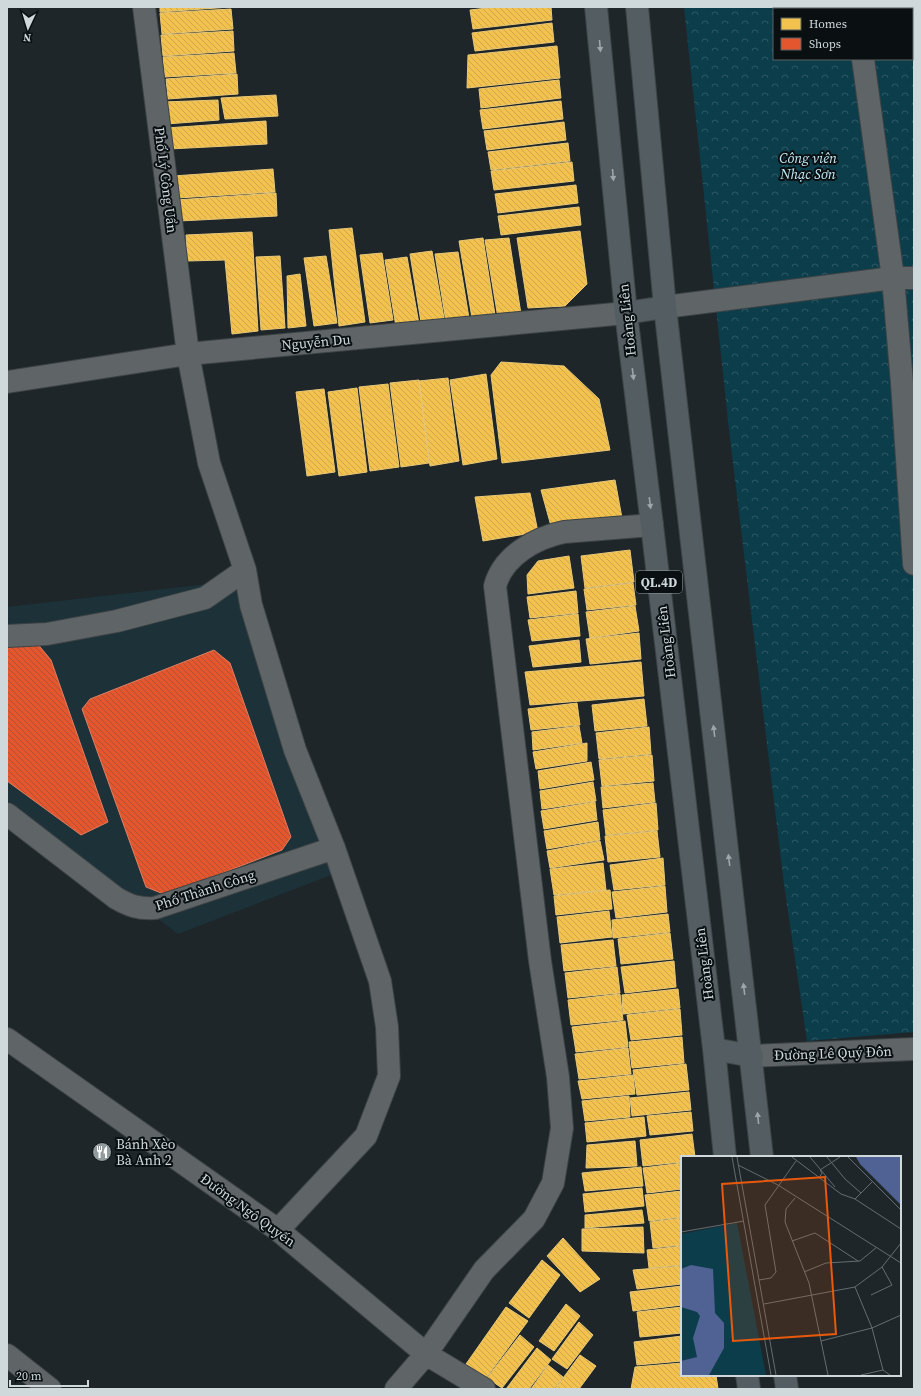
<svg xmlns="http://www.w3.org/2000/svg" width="921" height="1396" viewBox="0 0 921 1396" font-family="'Source Serif 4',serif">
<defs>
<pattern id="park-crowns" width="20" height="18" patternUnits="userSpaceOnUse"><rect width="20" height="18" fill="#0c3d4b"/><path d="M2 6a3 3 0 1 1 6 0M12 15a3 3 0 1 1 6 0" fill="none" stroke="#2e5864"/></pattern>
<pattern id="homes-back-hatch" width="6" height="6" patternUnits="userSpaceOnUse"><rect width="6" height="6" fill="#f2c14e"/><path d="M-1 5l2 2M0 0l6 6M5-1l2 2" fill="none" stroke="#cea74c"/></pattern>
<pattern id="shops-back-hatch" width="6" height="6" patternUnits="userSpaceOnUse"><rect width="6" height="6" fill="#e4572e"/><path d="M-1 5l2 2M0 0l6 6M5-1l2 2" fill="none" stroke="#b25034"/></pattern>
</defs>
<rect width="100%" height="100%" fill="#1e2629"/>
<path fill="#1c3138" d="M251,579L344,870L178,934L7,803V607Z"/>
<path fill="url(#park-crowns)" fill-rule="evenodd" d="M684,7H914V1032L807,1041L784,884L729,430ZM774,9H912V59H774Z"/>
<path fill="url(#homes-back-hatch)" stroke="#e8c878" d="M160,7H231L160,12Z
M496,7H551L552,20L473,29L470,10Z
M231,9L233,29L162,34L160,13Z
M552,23L554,42L475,51L472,33Z
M233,31L234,51L163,56L161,35Z
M557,46L560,78L467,88L468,55Z
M234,53L236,73L165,77L163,57Z
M237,74L238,94L168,99L166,79Z
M559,80L561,98L481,108L479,89Z
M276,95L278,116L225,119L221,98Z
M218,100L219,120L166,124L163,102Z
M561,101L563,119L483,129L480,110Z
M266,121L267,144L169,149L166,128Z
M564,122L566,140L487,150L484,131Z
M568,143L570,161L491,170L488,152Z
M572,162L574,181L494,190L491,171Z
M273,169L275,192L177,198L173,176Z
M576,185L578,203L498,213L495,194Z
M276,193L277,216L179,221L176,200Z
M579,207L581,225L501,235L498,216Z
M352,228L365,322L339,326L329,230Z
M580,231L587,284L565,306L528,308L517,238Z
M252,232L258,331L232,334L225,260L187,261L186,235Z
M483,238L495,315L472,318L459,241Z
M509,238L521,314L498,318L485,240Z
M432,251L444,318L421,322L410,254Z
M458,252L469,318L446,322L435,254Z
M382,253L393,320L370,323L360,255Z
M280,256L285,328L261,330L256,257Z
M326,256L337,323L314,326L304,258Z
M407,257L419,324L396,327L385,260Z
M300,274L306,326L288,328L287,276Z
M501,362L564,366L599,399L610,450L502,463L491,375Z
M486,374L497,459L463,465L450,380Z
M448,378L459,461L430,466L419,381Z
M419,380L429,463L401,467L390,383Z
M388,384L399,467L370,471L359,387Z
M357,388L367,472L339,476L328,392Z
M324,389L335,472L307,476L296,392Z
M615,480L622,518L551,526L541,490Z
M530,493L538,532L483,541L475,497Z
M630,550L634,582L585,588L581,556Z
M569,556L574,588L528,594L527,575L538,561Z
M633,583L636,605L587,610L584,589Z
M576,591L578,613L530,618L527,597Z
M635,606L639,631L590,638L586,612Z
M578,614L580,636L532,641L528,620Z
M639,633L641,659L590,664L586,639Z
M579,640L581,662L533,667L529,646Z
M641,662L644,696L530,705L525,672Z
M644,699L647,726L595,731L592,705Z
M577,703L580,725L531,730L528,709Z
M579,726L582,743L533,750L532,732Z
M649,727L651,754L599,759L596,733Z
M587,743V761L536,769L533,752Z
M652,755L654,781L602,786L599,760Z
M591,762L594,780L540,789L538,771Z
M593,782L596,801L542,809L540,791Z
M653,783L655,802L603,808L601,787Z
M595,802L597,820L544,829L541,811Z
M656,803L658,830L606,835L603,810Z
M598,822L600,840L547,849L544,831Z
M657,831L660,857L608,862L605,836Z
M600,841L604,860L550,868L547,851Z
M663,858L665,885L614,890L610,865Z
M603,863L606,890L554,895L550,869Z
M665,886L667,912L616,918L612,892Z
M610,890L612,909L556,915L554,896Z
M609,911L612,937L560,943L557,917Z
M668,914L670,932L613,938L612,920Z
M670,933L673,959L621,964L618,939Z
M613,940L616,966L564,971L561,945Z
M674,961L676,987L625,993L621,967Z
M617,967L620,993L568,998L565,973Z
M678,989L680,1008L623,1014L622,995Z
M620,994L623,1020L571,1025L568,1000Z
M680,1009L682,1035L631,1040L627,1015Z
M625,1021L628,1047L576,1052L572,1027Z
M682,1037L684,1063L632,1068L629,1042Z
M628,1048L631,1074L579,1079L575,1054Z
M686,1064L689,1090L637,1095L633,1070Z
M633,1075L635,1094L582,1099L578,1081Z
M689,1092L691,1110L632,1116L630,1098Z
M629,1096L630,1117L585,1121L582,1101Z
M691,1112L693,1131L650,1135L647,1116Z
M644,1117L646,1136L587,1142L585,1123Z
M692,1134L695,1157H682V1162L643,1166L640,1140Z
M635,1141L637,1166L586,1168L587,1145Z
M682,1163V1189L647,1193L643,1168Z
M641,1167L643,1186L585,1191L582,1173Z
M642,1188L644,1206L585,1212L583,1194Z
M682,1191V1217L649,1221L645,1195Z
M642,1210L644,1223L585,1228V1215Z
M682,1218V1245L653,1248L650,1222Z
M643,1227L644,1253L582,1251V1229Z
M563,1238L600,1279L580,1292L547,1256Z
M682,1246V1265L649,1268L647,1250Z
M542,1260L560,1275L529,1318L509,1303Z
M682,1266V1284L637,1289L633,1270Z
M682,1286V1305L633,1311L630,1292Z
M566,1304L580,1316L554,1351L539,1341Z
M506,1307L528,1321L486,1378L466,1364Z
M682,1307V1333L640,1337L637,1312Z
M579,1322L593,1335L567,1369L552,1359Z
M520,1335L534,1347L502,1388L487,1378Z
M682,1336V1361L637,1365L634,1342Z
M537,1348L551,1360L529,1389H506Z
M580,1355L596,1366L579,1389H555Z
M682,1363V1375H716L718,1389H631L635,1367Z
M548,1365L563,1377L554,1389H531Z"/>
<path fill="url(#shops-back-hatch)" stroke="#de7e62" d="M36,642L51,660L108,822L81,835L7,781V643Z
M214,650L230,663L291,837L282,850L166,895L146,887L82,709L90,699Z"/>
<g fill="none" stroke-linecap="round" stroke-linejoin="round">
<g stroke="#3d4345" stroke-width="24">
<path id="minor" d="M144,7L188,354L209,463L245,570L251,605L295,750L334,848L380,981L387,1027L389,1076L366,1136L278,1230
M864,9V7
M863,59L893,278L902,383L914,564
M665,307L893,278H914
M7,382L188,354L626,313
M7,636L47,634L117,621L205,598L245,570
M7,814L116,898C130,906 138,909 155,908L334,848
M7,1039L278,1230L426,1354L484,1389
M752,1056L914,1049
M7,1355L50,1389
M396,1389L426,1354L484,1270L534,1219L553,1183L562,1128L558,1077L540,961L495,586C503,556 535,538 564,532L652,525"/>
</g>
<g stroke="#3d4345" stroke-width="24">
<path id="major" d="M596,7L626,313L652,525L714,1049L725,1157
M637,7L665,307L762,1157
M626,313L665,307
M714,1049L752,1056
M747,1375L749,1389
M785,1375L787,1389"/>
</g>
<use href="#minor" stroke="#5f6567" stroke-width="22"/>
<use href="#major" stroke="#535d62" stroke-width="22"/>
</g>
<defs><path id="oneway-solid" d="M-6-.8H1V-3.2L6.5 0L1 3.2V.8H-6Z"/></defs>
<g fill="#9da7ab">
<use href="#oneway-solid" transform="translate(600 46) rotate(85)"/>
<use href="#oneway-solid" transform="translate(613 175) rotate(85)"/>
<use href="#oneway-solid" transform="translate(633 374) rotate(83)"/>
<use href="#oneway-solid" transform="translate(650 503) rotate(83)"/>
<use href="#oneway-solid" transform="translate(714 731) rotate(-97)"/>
<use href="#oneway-solid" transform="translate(729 860) rotate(-97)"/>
<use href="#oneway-solid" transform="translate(744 989) rotate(-97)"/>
<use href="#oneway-solid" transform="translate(758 1118) rotate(-96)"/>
</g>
<defs>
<g id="restaurant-disc" transform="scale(1)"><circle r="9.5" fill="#919a9d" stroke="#0a1012"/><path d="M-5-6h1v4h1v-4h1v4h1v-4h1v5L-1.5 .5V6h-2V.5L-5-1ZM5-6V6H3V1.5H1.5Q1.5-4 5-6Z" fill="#fff"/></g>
</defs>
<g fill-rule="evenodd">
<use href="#restaurant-disc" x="102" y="1152"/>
</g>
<g text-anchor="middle" stroke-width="4" stroke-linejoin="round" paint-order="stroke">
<rect fill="#0a1012" stroke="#949c9f" stroke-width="1" x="636" y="571" width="46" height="22" rx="3"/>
<g font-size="13" font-weight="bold" fill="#cfd8db">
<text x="659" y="587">QL.4D</text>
</g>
<g font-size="14" font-style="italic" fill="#c1eaf8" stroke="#0a1012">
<text x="808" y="163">Công viên<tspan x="808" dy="16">Nhạc Sơn</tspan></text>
</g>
<g font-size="14" fill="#cfd8db" stroke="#0a1012">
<text transform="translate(166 180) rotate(83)" y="5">Phố Lý Công Uẩn</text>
<text transform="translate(627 320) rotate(-96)" y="5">Hoàng Liên</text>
<text transform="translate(316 342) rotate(-5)" y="5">Nguyễn Du</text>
<text transform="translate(666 642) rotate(-97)" y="5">Hoàng Liên</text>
<text transform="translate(205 890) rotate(-18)" y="5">Phố Thành Công</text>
<text transform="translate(704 964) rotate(-97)" y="5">Hoàng Liên</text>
<text transform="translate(833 1053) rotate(-2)" y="5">Đường Lê Quý Đôn</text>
<text transform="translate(248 1210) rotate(36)" y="5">Đường Ngô Quyến</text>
</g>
<g font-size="14" fill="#cfd8db" stroke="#0a1012" text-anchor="start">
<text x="116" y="1149">Bánh Xèo<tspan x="116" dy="16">Bà Anh 2</tspan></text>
</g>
</g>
<g transform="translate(681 1156)">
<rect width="220" height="220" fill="#1e2629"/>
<path d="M56,67L85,219H0V78Z" fill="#0c3d4b"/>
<path d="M175,1H220V49L179,8ZM10,109L32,113L34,157L43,167V192L28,219H0V205L16,201L12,182L19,160L16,156L0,151V113Z" fill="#506293"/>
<path fill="none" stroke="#656d70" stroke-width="1" d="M51,1L90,219M56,1L95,219M111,1L160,38L174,43L220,73M129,1L154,31M146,1L164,23L180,37M167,1L220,54M57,9L97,29L220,107M138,22L141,17L139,14L159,1M114,42L105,53L104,66L128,127L147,219M174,43L191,26M0,76L63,65M111,85L134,77L177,105M123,116L145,107L179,105L196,91M78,124L90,122L95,116L84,49L115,5M174,131L191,172L202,214L209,219M190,139L211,129L201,111M83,148L174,131L201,111L220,87M140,185L191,172L220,159M180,219L202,214"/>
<path fill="#e8590c" fill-opacity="0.15" stroke="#e8590c" stroke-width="2" d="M144,21L155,178L52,185L41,28Z"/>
<rect width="220" height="220" fill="none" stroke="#cfd8db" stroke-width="2"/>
</g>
<rect width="921" height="1396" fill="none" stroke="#cfd8db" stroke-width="16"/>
<rect x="773" y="8" width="140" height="52" fill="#0a1012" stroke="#596062"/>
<rect x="781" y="18" width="20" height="12" fill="#f2c14e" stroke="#596062"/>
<text x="809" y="28" font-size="12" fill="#cfd8db">Homes</text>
<rect x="781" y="38" width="20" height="12" fill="#e4572e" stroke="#596062"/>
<text x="809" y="48" font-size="12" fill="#cfd8db">Shops</text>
<g transform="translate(28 28) rotate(184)" stroke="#0a1012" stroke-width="3" paint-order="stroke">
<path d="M0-3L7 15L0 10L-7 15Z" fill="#cfd8db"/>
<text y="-6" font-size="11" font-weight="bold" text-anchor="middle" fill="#cfd8db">N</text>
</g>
<path d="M10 1380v6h78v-6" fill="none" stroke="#cfd8db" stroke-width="2"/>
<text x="16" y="1380" font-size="12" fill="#cfd8db" stroke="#0a1012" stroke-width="3" paint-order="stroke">20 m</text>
</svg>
